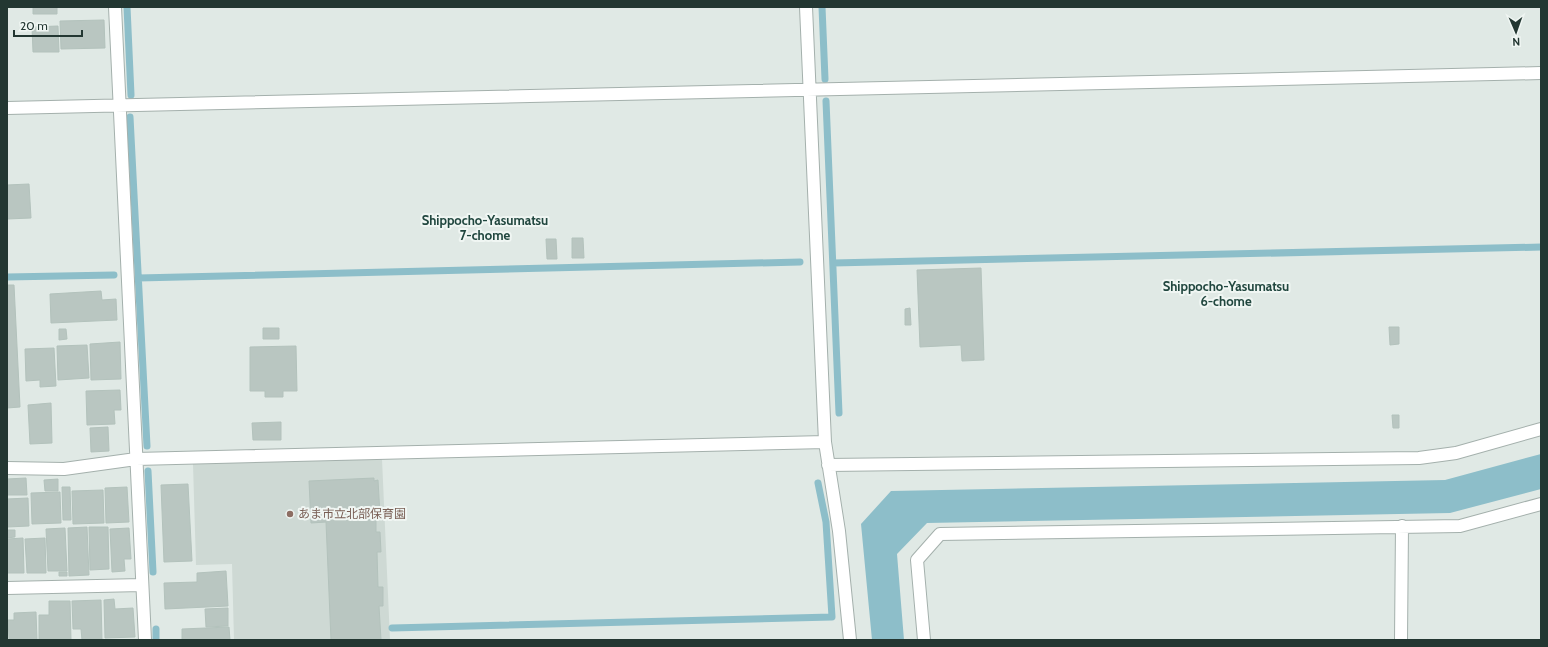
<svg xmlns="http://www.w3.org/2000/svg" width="1548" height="647" viewBox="0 0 1548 647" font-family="Cabin,'Noto Sans JP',sans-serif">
<rect width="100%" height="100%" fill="#e0e9e5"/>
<path fill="#ced9d4" d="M382,459L390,640H234L232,564L196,565L193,464Z"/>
<path fill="#8dbec9" d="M1541,454V489L1450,513L927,523L897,554L904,640H872L861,524L891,491L1445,480Z"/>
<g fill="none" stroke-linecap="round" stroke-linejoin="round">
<path stroke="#8dbec9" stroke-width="7" d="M127,7L131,95
M822,7L825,79
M826,101L839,413
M130,117L147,446
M833,263L1541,247
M7,277L114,275
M138,278L800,262
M148,471L153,572
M392,628L832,617L826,522L818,483
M156,629V640"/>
</g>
<path fill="#b9c6c1" stroke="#b3c2bc" d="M33,7H57V14H33Z
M104,20L105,48L61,49L60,21Z
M58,26L59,52H33L32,27Z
M29,184L31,218L7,219V185Z
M572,238H583L584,258H572Z
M546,239H556L557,259H547Z
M981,268L984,360L962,361L961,345L920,347L917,270Z
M7,285H14L20,407L7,408Z
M101,291L102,300L116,299L117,320L51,323L50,294Z
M910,308L911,325H905V309Z
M1389,327H1399V344L1390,345Z
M263,328H279V339H263Z
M59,329H66L67,339L59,340Z
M120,342L121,379L91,380L90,344Z
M87,345L89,378L58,380L57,346Z
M296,346L297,391H283V397H265V391H250V347Z
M54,348L56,386L40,387V380L26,381L25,349Z
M120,390L121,410H114L115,424L87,425L86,391Z
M51,403L52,443L30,444L28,405Z
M1392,415H1399V428H1393Z
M281,422V440H253L252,423Z
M108,427L109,451L91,452L90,428Z
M26,478L27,495H7V479Z
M374,478V481L378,480L380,515H376V532H380L381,552H377L378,587H383V606H379L381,640H331L326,522L311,523L309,481Z
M58,479V491H45L44,480Z
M188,484L192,561L164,562L161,485Z
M62,487H70L71,520H63Z
M127,487L129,522L106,523L105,488Z
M103,490L104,523L73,524L72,491Z
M60,492L61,523L32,524L31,493Z
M28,498L29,526L7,527V499Z
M87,527L89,575L69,576L68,528Z
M89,527H108L109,569L90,570Z
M65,528L67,571H48L46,529Z
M129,528L131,559H124L125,571L112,572L110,529Z
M7,530H15V537L7,538Z
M23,538L24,573H7V539Z
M45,538L46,573H27L25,539Z
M226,571L228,606L165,609L164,583L197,582V573Z
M59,572H67V576H59Z
M114,599L115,609L133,608L135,637L105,638L104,600Z
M101,600L102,640H82L81,629H73L72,601Z
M49,601H70L71,640H39V615H49Z
M228,608V626L206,627L205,609Z
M36,612L37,640H9L8,620H14V613Z
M229,627L230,640H182V629Z"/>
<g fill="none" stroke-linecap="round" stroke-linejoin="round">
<g stroke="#a4b0ac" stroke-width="14">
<path id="minor" d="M115,7L145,640
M806,7L825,442L839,531L850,640
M7,108L1541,73
M828,465L1419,458L1456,453L1541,429
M7,468L64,469L136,459L825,442
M7,588L142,585
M924,640L917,560L940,534L1460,526L1541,504
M1401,640L1402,526"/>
</g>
<use href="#minor" stroke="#fff" stroke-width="12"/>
</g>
<circle fill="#8d6e63" stroke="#f0f6f3" stroke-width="1.5" cx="290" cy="514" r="4"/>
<g text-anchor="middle" stroke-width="4" stroke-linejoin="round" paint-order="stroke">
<g font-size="12" fill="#785e54" stroke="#f0f6f3" text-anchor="start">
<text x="298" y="518">あま市立北部保育園</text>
</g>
<g font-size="13" font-weight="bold" fill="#21473f" stroke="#f0f6f3">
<text x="485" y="225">Shippocho-Yasumatsu<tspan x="485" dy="15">7-chome</tspan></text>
<text x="1226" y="291">Shippocho-Yasumatsu<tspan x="1226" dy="15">6-chome</tspan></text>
</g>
</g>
<rect width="1548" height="647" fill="none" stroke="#233732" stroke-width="16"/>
<g transform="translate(1516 32) rotate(178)" stroke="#f0f6f3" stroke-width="3" paint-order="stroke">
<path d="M0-3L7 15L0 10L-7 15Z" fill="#233732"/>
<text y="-6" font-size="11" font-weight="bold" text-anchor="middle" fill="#233732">N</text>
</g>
<path d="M14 30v6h68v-6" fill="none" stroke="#233732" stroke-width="2"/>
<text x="20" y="30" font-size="12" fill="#233732" stroke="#f0f6f3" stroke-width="3" paint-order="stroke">20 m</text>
</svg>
